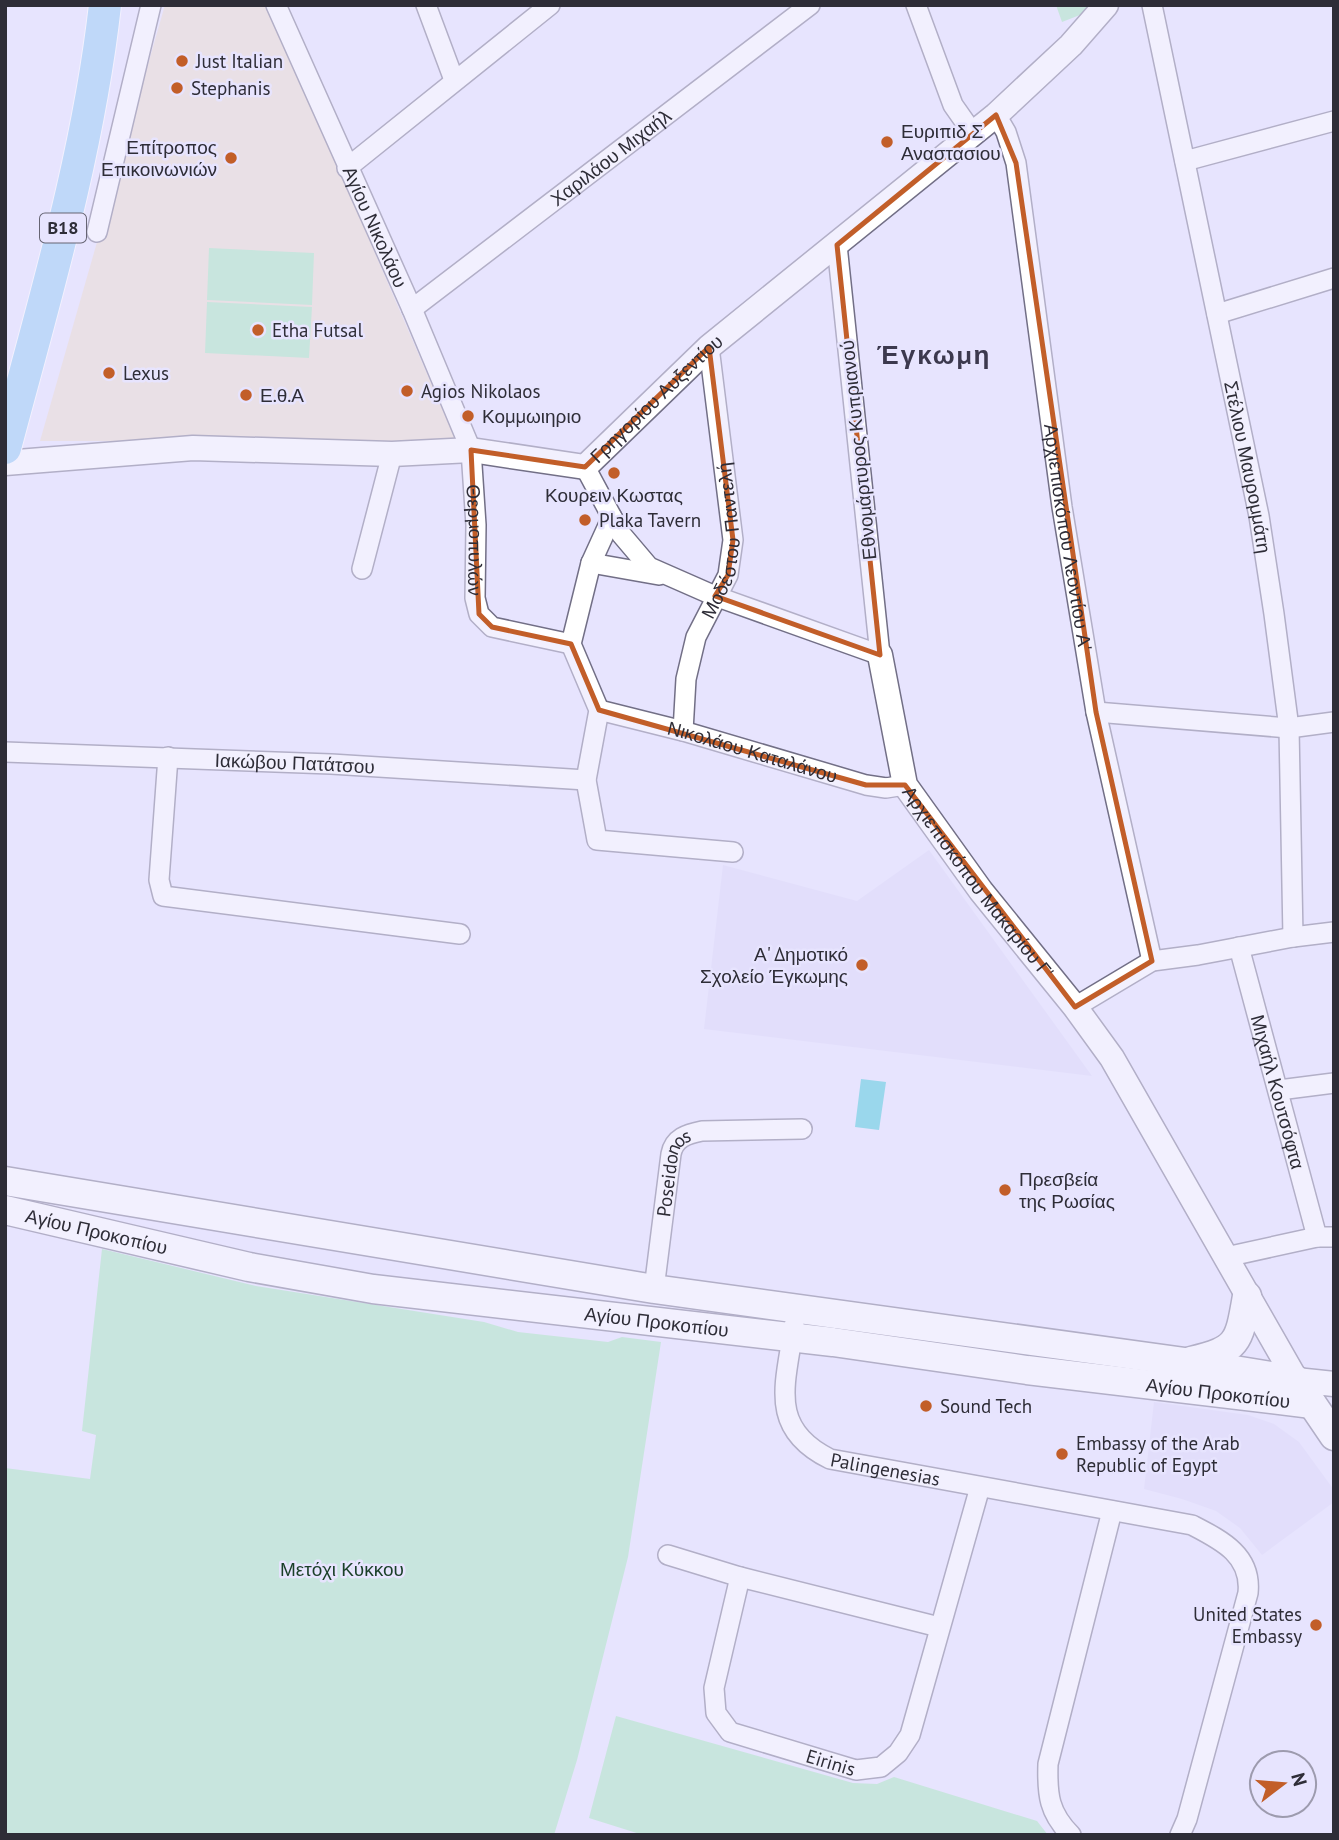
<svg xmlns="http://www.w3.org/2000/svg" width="1339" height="1840" viewBox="0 0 1339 1840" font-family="'PT Sans',sans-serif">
<rect width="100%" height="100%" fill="#e7e4fe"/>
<path fill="#ecdbca" d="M165,5H268L456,441H40Z"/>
<path fill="#dbd8f9" d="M929,850L1092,1076L704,1029L723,865L857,901Z
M1154,1402L1248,1415L1274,1424L1299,1442L1334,1490V1502L1262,1555L1240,1528L1216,1511L1182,1499L1144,1489Z"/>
<path fill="#a2e7b8" d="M1056,5H1091L1085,13L1062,22Z
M209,248L314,253L312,305L207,300Z
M207,302L312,307L309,358L205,353Z
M102,1249L256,1286L484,1322L518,1332L608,1342L622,1337L661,1342L628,1557L577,1760L554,1835H5V1468L90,1479L96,1435L82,1431Z
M616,1716L853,1783L877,1784L894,1777L1037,1821L1048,1835H643L589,1818Z"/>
<path fill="#3dc7d7" d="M861,1079L886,1082L879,1130L855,1127Z"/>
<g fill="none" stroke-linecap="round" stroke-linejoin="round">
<g stroke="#726f86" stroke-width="22">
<g id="minor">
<path id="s1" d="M276,5L412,309L471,450L476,525L475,598L479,614L492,627L571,644"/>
<path d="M426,5L454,80"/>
<path d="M916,5L953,105L972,132"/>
<path id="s2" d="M1152,5L1259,516L1274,614L1289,728L1293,937"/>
<path id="s3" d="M996,115L1006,132L1016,163L1062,507L1096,712L1152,961"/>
<path d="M1185,161L1334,121"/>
<path d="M347,168L550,5"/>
<path d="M97,232L151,5"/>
<path id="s4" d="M412,309L810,5"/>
<path d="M1217,314L1334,278"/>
<path d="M585,467L621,534L649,567L715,596L880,655L837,245"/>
<path d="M612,517L591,563L571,644L599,710L586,780L597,840L733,852"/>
<path d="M591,563L659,575"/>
<path d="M362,569L392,454"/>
<path id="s5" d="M599,710L683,731L866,785L886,788L905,785"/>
<path d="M1096,712L1289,728L1334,722"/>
<path id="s6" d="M683,731L686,679L696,637L728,575L733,540L709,347"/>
<path id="s7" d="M5,752L331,764L586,780"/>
<path d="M168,757L159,880L163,896L460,934"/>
<path id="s8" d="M1239,947L1317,1237"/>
<path d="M1075,1007L1152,961L1198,955L1293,937L1334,932"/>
<path d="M1279,1090L1334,1083"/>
<path d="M1226,1257L1317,1237H1334"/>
<path id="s9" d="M654,1289L671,1154C674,1138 687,1134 702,1131L802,1129"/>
<path id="s10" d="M794,1325C786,1383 767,1428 830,1459L1192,1525C1221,1540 1252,1555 1248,1593L1187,1819L1180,1835"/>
<path d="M668,1555L740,1577L939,1627"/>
<path id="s11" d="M740,1577L714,1688L716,1713L730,1732L856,1770L881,1767L898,1753L910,1735L980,1487"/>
<path d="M1071,1835C1049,1813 1047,1795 1048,1764L1112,1511"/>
</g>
</g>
<g stroke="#726f86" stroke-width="27">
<g id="tertiary">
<path id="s12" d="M5,463L193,448L392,454L471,450L585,467L709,347L996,115L1071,45L1106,5"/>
<path id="s13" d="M880,655L905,785L981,891L1075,1007L1112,1058L1296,1380L1334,1384"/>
</g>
</g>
<g stroke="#726f86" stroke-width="31">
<g id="secondary">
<path d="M5,1181L654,1289L1185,1362L1296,1380L1334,1436"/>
<path id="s14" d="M5,1210L249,1267L373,1289L833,1342L1027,1370L1312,1404"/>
<path d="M1191,1361C1238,1350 1239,1343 1247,1296"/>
</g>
</g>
<g stroke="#fff" stroke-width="34">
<path id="primary" d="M5,448C44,301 88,156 105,5"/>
</g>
<use href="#minor" stroke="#fff" stroke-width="19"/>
<use href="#tertiary" stroke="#fff" stroke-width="24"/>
<use href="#secondary" stroke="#fff" stroke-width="28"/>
<use href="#primary" stroke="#8ecaf4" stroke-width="32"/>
</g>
<path d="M0 0H1339V1840H0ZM996,115L1016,163L1096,712L1152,961L1075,1007L905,785H866L599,710L571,644L492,627L479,614L471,450L585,467L709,347L733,540L728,575L715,596L880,655L837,245Z" fill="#e7e4fe" fill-opacity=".55" fill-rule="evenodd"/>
<path fill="none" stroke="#c25e29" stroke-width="5" stroke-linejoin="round" d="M996,115L1016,163L1096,712L1152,961L1075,1007L905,785H866L599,710L571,644L492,627L479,614L471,450L585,467L709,347L733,540L728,575L715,596L880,655L837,245Z"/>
<g fill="#c25e29" stroke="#e7e4fe" stroke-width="2.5">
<circle cx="182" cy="61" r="7"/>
<circle cx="177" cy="88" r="7"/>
<circle cx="887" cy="142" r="7"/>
<circle cx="231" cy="158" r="7"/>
<circle cx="258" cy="330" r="7"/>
<circle cx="109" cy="373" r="7"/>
<circle cx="407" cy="391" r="7"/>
<circle cx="246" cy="395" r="7"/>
<circle cx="468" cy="416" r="7"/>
<circle cx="614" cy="473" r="7"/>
<circle cx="585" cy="520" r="7"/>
<circle cx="862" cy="965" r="7"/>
<circle cx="1005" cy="1190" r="7"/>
<circle cx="926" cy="1406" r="7"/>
<circle cx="1062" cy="1454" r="7"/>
<circle cx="1316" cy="1625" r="7"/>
</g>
<g text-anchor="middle" stroke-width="5" stroke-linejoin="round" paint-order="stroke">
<rect fill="#e7e4fe" stroke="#666473" stroke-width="2" x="40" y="213.5" width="46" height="29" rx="5"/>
<g font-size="18" font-weight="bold" fill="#2e2d37">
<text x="63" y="234">B18</text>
</g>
<g font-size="19" fill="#2e2d37" stroke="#e7e4fe" text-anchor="start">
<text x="196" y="68">Just Italian</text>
<text x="191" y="95">Stephanis</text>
<text x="901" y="138">Ευριπιδ Σ<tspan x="901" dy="22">Αναστασιου</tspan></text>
<text x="217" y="154" text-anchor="end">Επίτροπος<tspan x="217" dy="22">Επικοινωνιών</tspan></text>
<text x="272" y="337">Etha Futsal</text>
<text x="123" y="380">Lexus</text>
<text x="421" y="398">Agios Nikolaos</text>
<text x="260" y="402">Ε.θ.Α</text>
<text x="482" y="423">Κομμωιηριο</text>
<text x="614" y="502" text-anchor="middle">Κουρειν Κωστας</text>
<text x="599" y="527">Plaka Tavern</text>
<text x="848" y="961" text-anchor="end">Α' Δημοτικό<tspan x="848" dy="22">Σχολείο Έγκωμης</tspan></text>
<text x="1019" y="1186">Πρεσβεία<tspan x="1019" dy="22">της Ρωσίας</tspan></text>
<text x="940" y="1413">Sound Tech</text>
<text x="1076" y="1450">Embassy of the Arab<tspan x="1076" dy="22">Republic of Egypt</tspan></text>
<text x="1302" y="1621" text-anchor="end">United States<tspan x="1302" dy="22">Embassy</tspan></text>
</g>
<g font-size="19" fill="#2e2d37" stroke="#e7e4fe">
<text dy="7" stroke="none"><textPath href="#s4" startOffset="250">Χαριλάου Μιχαήλ</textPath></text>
<text dy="7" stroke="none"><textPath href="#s1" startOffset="243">Αγίου Νικολάου</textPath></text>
<text dy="7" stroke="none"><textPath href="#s12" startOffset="681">Γρηγορίου Αυξεντίου</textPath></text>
<text transform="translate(858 450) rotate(-96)" y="7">Εθνομάρτυρος Κυπριανού</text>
<text dy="7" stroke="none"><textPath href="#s2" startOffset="472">Στέλιου Μαυρομμάτη</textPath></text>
<text dy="7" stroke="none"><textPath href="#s3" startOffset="430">Αρχιεπισκόπου Λεοντίου Α'</textPath></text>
<text dy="7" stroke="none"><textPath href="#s1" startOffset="576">Θερμοπυλών</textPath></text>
<text dy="7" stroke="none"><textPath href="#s6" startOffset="198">Μοδέστου Παντελή</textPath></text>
<text dy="7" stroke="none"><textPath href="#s5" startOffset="159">Νικολάου Καταλάνου</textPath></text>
<text dy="7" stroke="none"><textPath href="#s7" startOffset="290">Ιακώβου Πατάτσου</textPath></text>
<text dy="7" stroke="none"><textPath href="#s13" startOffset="254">Αρχιεπισκόπου Μακαρίου Γ'</textPath></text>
<text dy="7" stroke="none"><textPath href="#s8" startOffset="150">Μιχαήλ Κουτσόφτα</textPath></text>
<text dy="7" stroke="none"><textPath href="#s9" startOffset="119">Poseidonos</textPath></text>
<text dy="7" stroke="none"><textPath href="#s14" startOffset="94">Αγίου Προκοπίου</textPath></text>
<text dy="7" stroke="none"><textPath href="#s14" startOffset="662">Αγίου Προκοπίου</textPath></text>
<text dy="7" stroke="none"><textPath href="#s14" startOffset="1228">Αγίου Προκοπίου</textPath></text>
<text dy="7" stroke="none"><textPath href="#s10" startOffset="210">Palingenesias</textPath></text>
<text dy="7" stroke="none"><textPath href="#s11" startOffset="268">Eirinis</textPath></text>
</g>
<g font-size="19" fill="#1a3f28" stroke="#e7e4fe">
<text x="342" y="1576">Μετόχι Κύκκου</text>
</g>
<g font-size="26" font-weight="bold" letter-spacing="2" fill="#3c394e" stroke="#e7e4fe">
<text x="934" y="364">Έγκωμη</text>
</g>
</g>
<rect width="1339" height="1840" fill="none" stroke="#2e2d37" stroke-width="14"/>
<g transform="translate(1283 1784) rotate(74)"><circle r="33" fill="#e7e4fe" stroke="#9d9bae" stroke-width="2"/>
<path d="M0-5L12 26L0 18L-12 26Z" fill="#c25e29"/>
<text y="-10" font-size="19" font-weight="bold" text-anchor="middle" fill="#2e2d37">N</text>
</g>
</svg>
